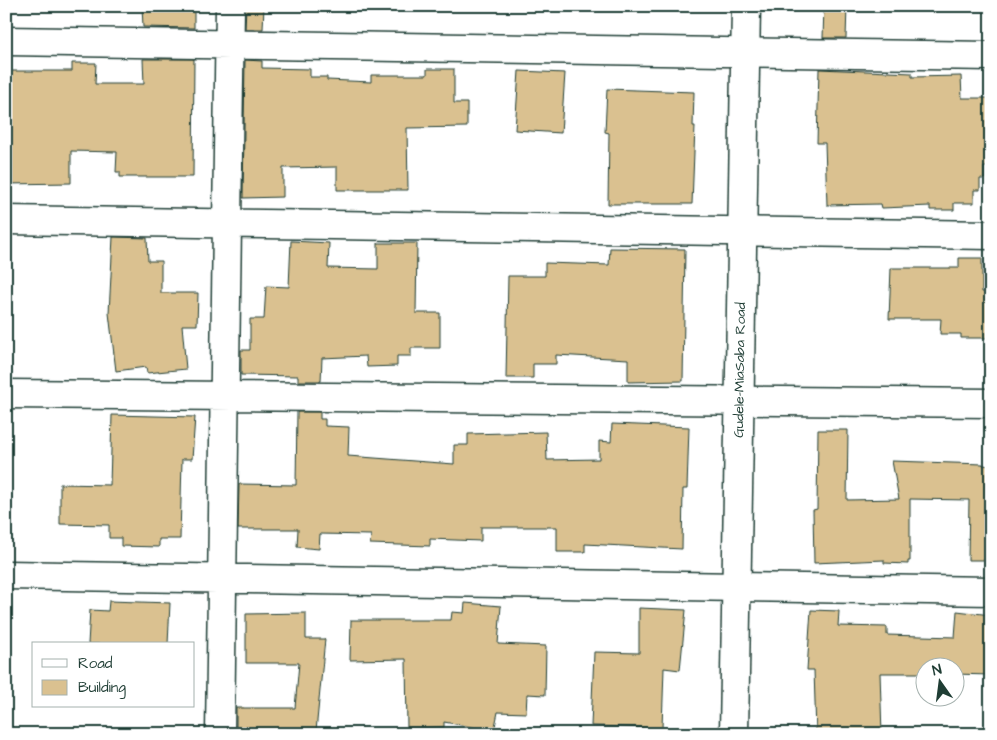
<svg xmlns="http://www.w3.org/2000/svg" width="997" height="740" viewBox="0 0 997 740" font-family="'Architects Daughter',sans-serif">
  <rect width="100%" height="100%" fill="#fff"/>
  <filter id="ink" filterUnits="userSpaceOnUse"><feTurbulence type="fractalNoise" baseFrequency=".02" numOctaves="2"/><feDisplacementMap in="SourceGraphic" scale="10" xChannelSelector="R" yChannelSelector="G"/><feConvolveMatrix kernelMatrix="1 2 1 2 8 2 1 2 1" color-interpolation-filters="sRGB"/></filter>
  <g filter="url(#ink)">
    <path fill="#dac190" stroke="#1f3d34" d="M 142,6 L 194,6 L 194,28 L 143,27 Z
      M 246,6 L 264,6 L 263,29 L 245,29 Z
      M 824,6 L 847,6 L 846,38 L 823,38 Z
      M 143,59 L 194,59 L 193,177 L 120,177 L 120,172 L 116,172 L 117,152 L 71,151 L 71,183 L 6,184 L 6,71 L 72,71 L 72,63 L 96,63 L 95,84 L 144,84 Z
      M 245,60 L 262,61 L 262,68 L 310,69 L 310,77 L 327,77 L 327,80 L 371,82 L 371,75 L 427,75 L 427,69 L 454,69 L 454,103 L 467,103 L 467,127 L 407,128 L 408,190 L 337,190 L 337,167 L 283,168 L 283,197 L 243,198 Z
      M 819,69 L 912,73 L 912,77 L 961,76 L 962,98 L 991,98 L 991,167 L 984,167 L 984,179 L 980,179 L 980,190 L 974,190 L 974,203 L 954,203 L 954,210 L 930,210 L 930,206 L 882,208 L 881,204 L 827,205 L 825,143 L 817,143 Z
      M 519,71 L 565,73 L 561,133 L 515,130 Z
      M 607,89 L 694,92 L 693,126 L 695,126 L 692,204 L 608,204 L 609,133 L 605,132 Z
      M 113,237 L 147,238 L 148,261 L 161,261 L 161,293 L 198,293 L 197,325 L 182,325 L 186,369 L 147,373 L 146,367 L 116,371 L 109,313 Z
      M 291,241 L 329,243 L 328,268 L 378,269 L 378,243 L 417,243 L 416,313 L 440,313 L 440,348 L 411,348 L 411,356 L 397,356 L 397,366 L 367,367 L 366,356 L 322,358 L 321,381 L 298,381 L 298,376 L 241,375 L 241,350 L 250,350 L 250,319 L 264,319 L 266,286 L 289,287 Z
      M 610,248 L 685,249 L 683,381 L 628,382 L 628,359 L 556,355 L 556,364 L 533,364 L 533,378 L 506,378 L 508,276 L 545,276 L 545,263 L 609,265 Z
      M 959,258 L 982,258 L 982,292 L 989,292 L 989,302 L 991,302 L 991,338 L 961,338 L 961,334 L 940,334 L 941,319 L 889,319 L 891,268 L 959,268 Z
      M 297,412 L 320,412 L 320,419 L 325,419 L 325,426 L 349,427 L 348,456 L 454,464 L 454,445 L 468,445 L 468,434 L 546,432 L 547,460 L 599,459 L 599,441 L 611,442 L 612,424 L 689,427 L 687,489 L 683,489 L 682,549 L 585,544 L 585,552 L 557,552 L 557,527 L 481,527 L 481,541 L 430,539 L 430,546 L 370,544 L 371,535 L 320,534 L 319,549 L 297,547 L 298,529 L 238,529 L 239,484 L 296,485 Z
      M 112,415 L 195,417 L 192,459 L 182,459 L 180,539 L 159,539 L 159,547 L 121,546 L 121,538 L 109,538 L 109,525 L 60,524 L 60,484 L 110,485 Z
      M 818,430 L 848,430 L 847,500 L 899,499 L 892,461 L 983,464 L 983,465 L 991,466 L 991,560 L 968,560 L 969,500 L 910,499 L 910,561 L 908,561 L 908,564 L 884,563 L 884,560 L 814,563 L 813,510 L 817,509 Z
      M 109,601 L 170,603 L 168,644 L 88,644 L 90,610 L 108,611 Z
      M 465,603 L 501,606 L 498,644 L 546,646 L 545,695 L 527,694 L 526,713 L 498,712 L 494,731 L 444,722 L 444,727 L 407,728 L 406,659 L 350,660 L 351,620 L 451,620 L 452,612 L 464,613 Z
      M 639,608 L 686,610 L 680,670 L 664,668 L 662,728 L 591,726 L 594,652 L 639,653 Z
      M 811,610 L 839,611 L 838,626 L 887,627 L 887,635 L 955,637 L 957,611 L 991,615 L 991,675 L 954,674 L 954,668 L 924,668 L 924,673 L 880,673 L 882,734 L 816,734 L 814,670 L 807,670 Z
      M 306,613 L 306,639 L 325,639 L 316,731 L 236,731 L 236,708 L 295,708 L 299,663 L 246,663 L 246,614 Z"/>
    <g fill="none" stroke-linecap="round" stroke-linejoin="round">
      <defs>
        <path id="minor" d="M 6,41 L 991,56
          M 6,220 L 991,235
          M 6,394 L 991,403
          M 6,575 L 991,591
          M 220,734 L 230,6"/>
        <g id="major">
          <path id="s1" d="M 734,734 L 746,6"/>
        </g>
      </defs>
      <use href="#minor" stroke="#1f3d34" stroke-width="31"/>
      <use href="#major" stroke="#1f3d34" stroke-width="31"/>
      <use href="#minor" stroke="#fff" stroke-width="28"/>
      <use href="#major" stroke="#fff" stroke-width="28"/>
    </g>
  </g>
  <g text-anchor="middle" dominant-baseline="central" stroke-width="4" stroke-linejoin="round" paint-order="stroke">
    <g font-size="14" fill="#1f3d34" stroke="#fff">
      <text stroke="none"><textPath href="#s1" startOffset="364">Gudele-MiaSaba Road</textPath></text>
    </g>
  </g>
  <rect width="997" height="740" fill="none" stroke="#fff" stroke-width="25"/>
  <rect x="12" y="12" width="972" height="715" fill="none" stroke="#1f3d34" stroke-width="2" filter="url(#ink)"/>
  <rect x="32" y="642" width="162" height="65" fill="#ffffff" stroke="#a5b1ae"/>
  <rect x="42" y="659" width="25" height="8" fill="#ffffff" stroke="#a5b1ae"/>
  <text x="78" y="668" font-size="15" fill="#1f3d34">Road</text>
  <rect x="42" y="680" width="25" height="15" fill="#dac190" stroke="#a5b1ae"/>
  <text x="78" y="692" font-size="15" fill="#1f3d34">Building</text>
  <g transform="translate(940 682) rotate(346)"><circle r="24" fill="#ffffff" stroke="#a5b1ae"/>
  <path d="M0-4L9 19L0 12L-9 19Z" fill="#1f3d34"/>
  <text y="-8" font-size="14" font-weight="bold" text-anchor="middle" fill="#1f3d34">N</text>
  </g>
</svg>
